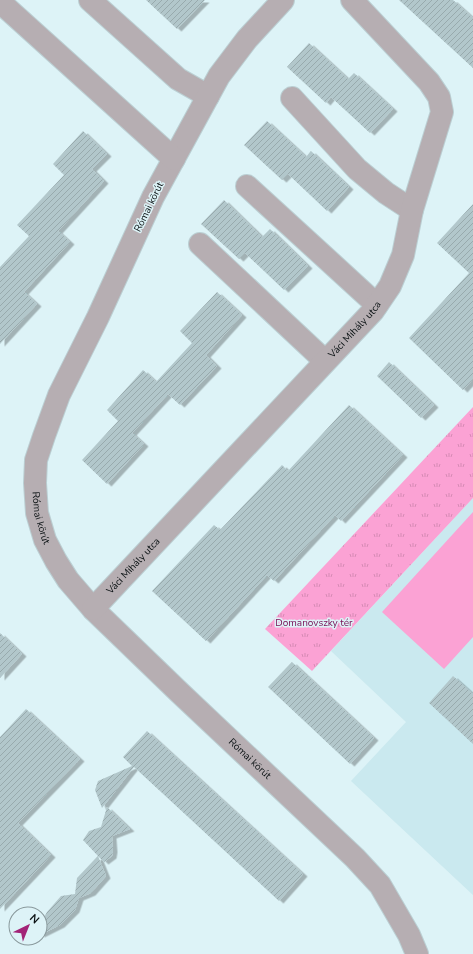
<svg xmlns="http://www.w3.org/2000/svg" width="473" height="954" viewBox="0 0 473 954" font-family="'Nunito Sans',sans-serif">
  <defs>
    <pattern id="park-tufts" width="24" height="20" patternUnits="userSpaceOnUse"><rect width="24" height="20" fill="#fba2d4"/><path d="M3 7l-1-3M5 7V3M7 7l1-3M15 17l-1-3M17 17v-4M19 17l1-3" fill="none" stroke="#d68ab5"/></pattern>
    <pattern id="building-hatch" width="6" height="6" patternUnits="userSpaceOnUse"><rect width="6" height="6" fill="#b2c7cb"/><path d="M-1 1l2-2M0 6l6-6M5 7l2-2" fill="none" stroke="#98aaad"/></pattern>
    <filter id="shadow"><feDropShadow dx="4.5" dy="2.5" stdDeviation="0" flood-color="#0004"/></filter>
  </defs>
  <rect width="100%" height="100%" fill="#ddf3f7"/>
  <path fill="#cae9ef" d="M 473,498 L 473,895 L 351,781 L 406,722 L 331,651 Z"/>
  <path fill="#fba2d4" d="M 473,512 L 473,637 L 444,669 L 382,612 Z"/>
  <path fill="url(#park-tufts)" d="M 473,407 L 473,498 L 312,671 L 265,629 Z"/>
  <path fill="url(#building-hatch)" filter="url(#shadow)" d="M 146,0 L 205,0 L 177,29 Z
    M 399,0 L 453,0 L 473,18 L 473,68 Z
    M 309,43 L 348,79 L 354,73 L 393,109 L 370,133 L 331,97 L 326,103 L 287,67 Z
    M 267,121 L 306,157 L 311,151 L 349,187 L 327,211 L 288,174 L 282,180 L 244,145 Z
    M 83,131 L 107,154 L 92,169 L 104,181 L 58,231 L 70,242 L 24,292 L 37,304 L 0,344 L 0,267 L 29,236 L 17,225 L 64,175 L 53,164 Z
    M 224,200 L 262,237 L 270,229 L 308,266 L 284,290 L 245,253 L 239,259 L 201,224 Z
    M 473,204 L 473,379 L 463,390 L 409,338 L 469,273 L 437,243 Z
    M 217,292 L 242,315 L 206,355 L 217,366 L 180,405 L 168,394 L 132,433 L 144,444 L 107,484 L 82,460 L 118,421 L 107,410 L 143,370 L 156,382 L 192,343 L 180,331 Z
    M 389,362 L 434,405 L 421,418 L 377,376 Z
    M 349,405 L 403,455 L 341,521 L 335,515 L 274,581 L 267,575 L 206,641 L 152,591 L 214,525 L 220,530 L 282,465 L 288,471 Z
    M 0,633 L 22,654 L 0,678 Z
    M 292,662 L 374,738 L 350,764 L 268,687 Z
    M 453,676 L 473,694 L 473,744 L 429,703 Z
    M 26,709 L 80,759 L 18,823 L 51,855 L 0,909 L 0,737 Z
    M 147,731 L 303,874 L 279,901 L 134,767 L 102,808 L 95,790 L 98,781 L 132,766 L 123,757 Z
    M 107,807 L 130,829 L 112,836 L 113,850 L 112,856 L 104,862 L 98,856 L 106,876 L 91,893 L 79,898 L 75,910 L 60,925 L 40,935 L 40,925 L 47,912 L 61,896 L 75,894 L 77,878 L 98,856 L 83,840 L 89,831 L 101,827 Z"/>
  <g fill="none" stroke-linecap="round" stroke-linejoin="round">
    <defs>
      <g id="minor">
        <path d="M 90,0 L 178,79 L 208,96"/>
        <path id="s1" d="M 283,0 L 247,39 L 219,76 L 153,197 L 98,317 L 59,395 L 44,436 L 36,460 L 35,483 L 37,513 L 45,540 L 56,561 L 68,580 L 93,609 L 179,692 L 355,858 L 380,885 L 409,935 L 417,954"/>
        <path d="M 0,2 L 174,159"/>
        <path d="M 292,98 L 357,169 L 386,193 L 412,210"/>
        <path d="M 247,186 L 377,305"/>
        <path d="M 200,244 L 325,361"/>
        <path id="s2" d="M 93,609 L 373,311 L 390,286 L 403,255 L 412,210 L 442,112 L 439,97 L 429,82 L 352,0"/>
      </g>
    </defs>
    <use href="#minor" stroke="#bbcfd3" stroke-width="24"/>
    <use href="#minor" stroke="#b6aeb2" stroke-width="22"/>
  </g>
  <g text-anchor="middle" dominant-baseline="central" stroke-width="3" stroke-linejoin="round" paint-order="stroke">
    <g font-size="10" fill="#0b1214" stroke="#ddf3f7">
      <text transform="translate(149 207) rotate(-64)">Római körút</text>
      <text stroke="none"><textPath href="#s2" startOffset="383">Váci Mihály utca</textPath></text>
      <text stroke="none"><textPath href="#s1" startOffset="584">Római körút</textPath></text>
      <text stroke="none"><textPath href="#s2" startOffset="59">Váci Mihály utca</textPath></text>
      <text stroke="none"><textPath href="#s1" startOffset="908">Római körút</textPath></text>
    </g>
    <g font-size="10" fill="#790f57" stroke="#ddf3f7">
      <text x="314" y="623">Domanovszky tér</text>
    </g>
  </g>
  <g transform="translate(28 926) rotate(43)"><circle r="19" fill="#ddf3f7" stroke="#89999c"/>
  <path d="M0-3L7 15L0 10L-7 15Z" fill="#a22477"/>
  <text y="-6" font-size="11" font-weight="bold" text-anchor="middle" fill="#0b1214">N</text>
  </g>
</svg>
